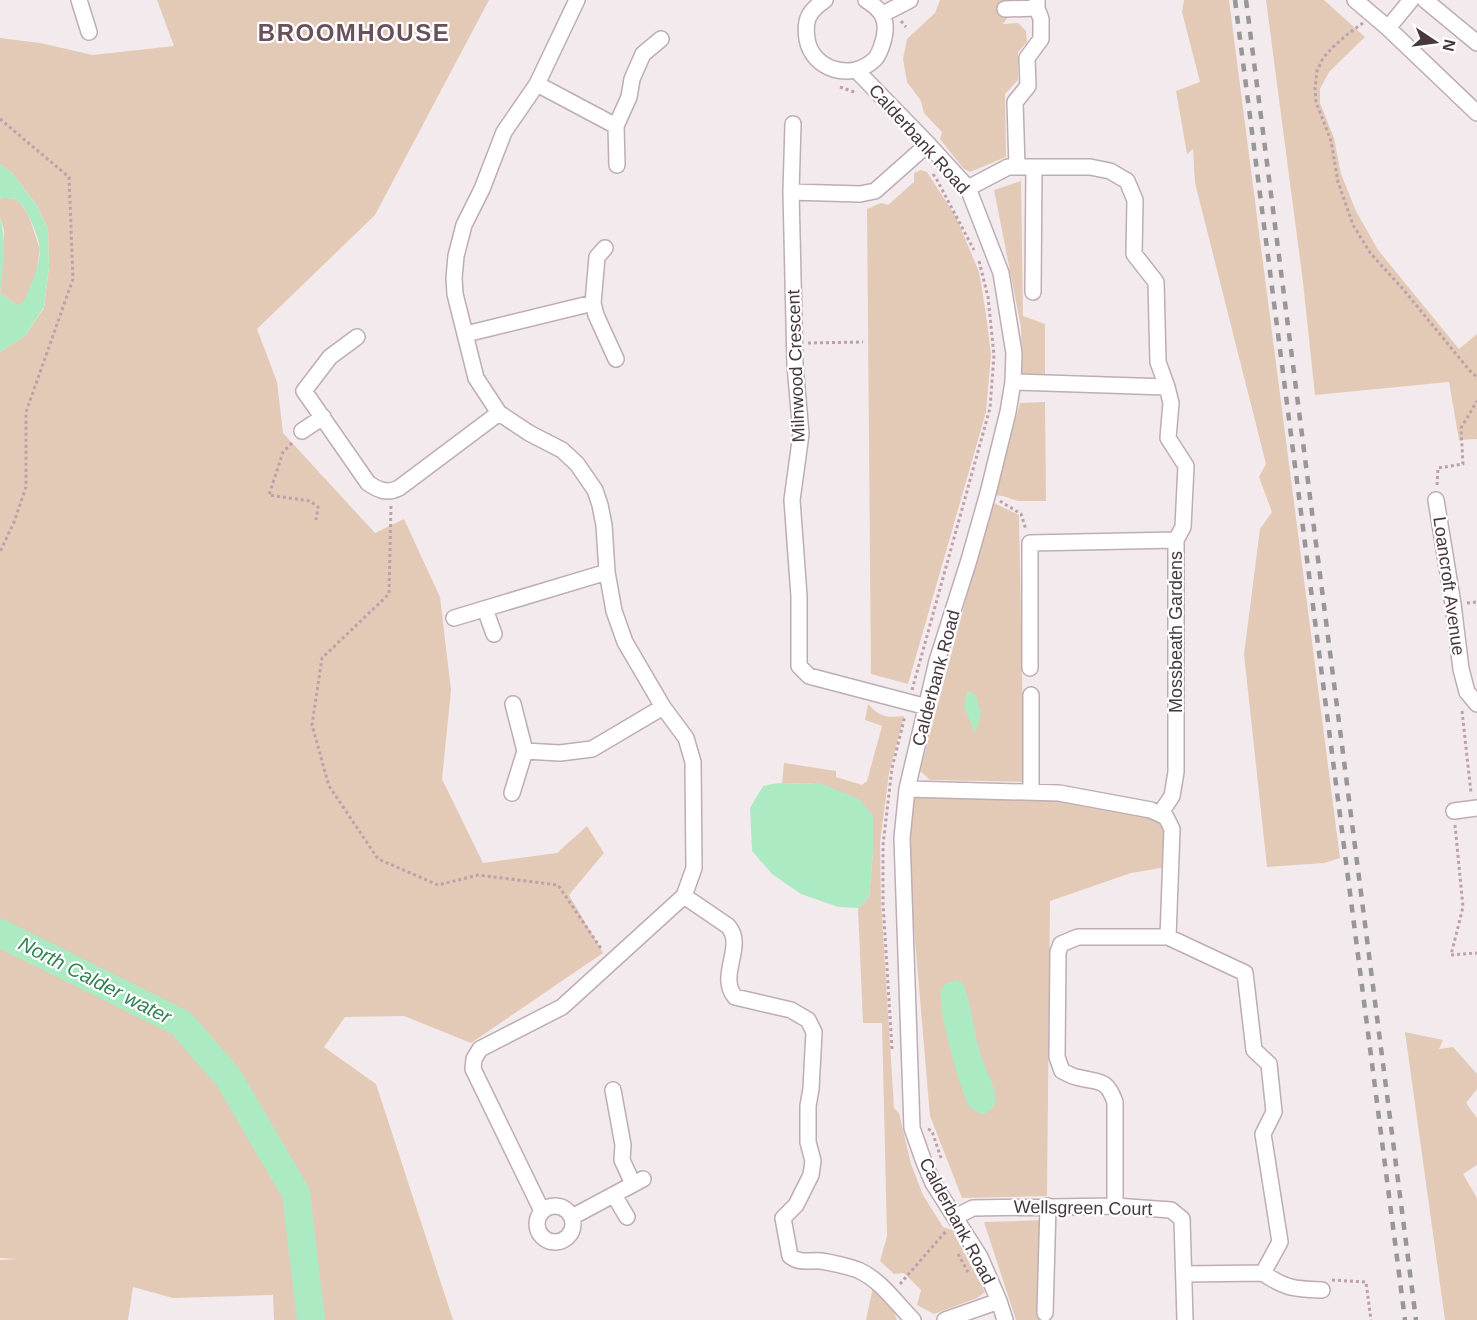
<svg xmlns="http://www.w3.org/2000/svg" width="1477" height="1320" viewBox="0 0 1477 1320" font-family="Helvetica,sans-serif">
  <rect width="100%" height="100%" fill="#f3eaed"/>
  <path fill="#e3cab6" d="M 157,0 L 489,0 L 375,215 L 257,329 L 277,382 L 283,433 L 375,533 L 404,519 L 440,597 L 451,690 L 442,779 L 483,863 L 557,853 L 587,826 L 604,853 L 569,895 L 603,953 L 471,1043 L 404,1016 L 345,1017 L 324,1047 L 376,1084 L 453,1320 L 274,1320 L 273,1295 L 173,1298 L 133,1287 L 128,1320 L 0,1320 L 0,1260 L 18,1259 L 0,1258 L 0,352 L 25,336 L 44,308 L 49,267 L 48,229 L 36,204 L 12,173 L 0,164 L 0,38 L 40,43 L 93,55 L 174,46 Z
    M 940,0 L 1020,0 L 1003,24 L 1018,23 L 1026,31 L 1027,42 L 1018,52 L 1018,80 L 1005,94 L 1006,157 L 970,172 L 963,168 L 940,139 L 942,132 L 924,113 L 921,101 L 907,82 L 903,59 L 907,39 L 935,13 Z
    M 1184,0 L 1229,0 L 1340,858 L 1324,863 L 1267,867 L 1244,654 L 1260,529 L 1272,512 L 1259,477 L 1266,464 L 1195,183 L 1193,149 L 1187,154 L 1176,91 L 1200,82 L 1182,12 Z
    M 1266,0 L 1324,0 L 1365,37 L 1329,72 L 1320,89 L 1320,103 L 1334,138 L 1341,174 L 1356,211 L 1378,250 L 1459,349 L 1477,334 L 1477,439 L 1459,440 L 1449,382 L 1315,395 L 1303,282 Z
    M 921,170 L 927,172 L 956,217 L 979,272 L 986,314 L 991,355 L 986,412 L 908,684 L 871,674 L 867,209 L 881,203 L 888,205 L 914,182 L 914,173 Z
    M 1021,181 L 1023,316 L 1045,324 L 1045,378 L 1028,377 L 1022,373 L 1021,327 L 994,190 Z
    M 4,197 L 18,200 L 28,214 L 40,249 L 36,275 L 24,302 L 17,305 L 0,293 L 3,261 L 4,230 L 0,217 L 0,199 Z
    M 1045,402 L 1046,501 L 1018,501 L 1003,496 L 994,495 L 1020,403 Z
    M 992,502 L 1019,515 L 1024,782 L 930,780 L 920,771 Z
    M 868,704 C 879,717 887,718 904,716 L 889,773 L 880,843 L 881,901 L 894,1108 L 899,1113 L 911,1164 L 923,1195 L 943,1227 L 952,1230 L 985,1292 L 977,1298 L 934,1314 L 917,1305 L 921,1290 L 904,1273 L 894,1274 L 880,1261 L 887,1236 L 882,1023 L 863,1023 L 858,908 L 869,897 L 873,852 L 873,816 L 822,784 L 782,783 L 784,763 L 836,771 L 836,777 L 862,785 L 867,781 L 882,726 L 865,720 Z
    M 914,795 L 1062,797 L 1150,814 L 1164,823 L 1167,867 L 1131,873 L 1050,901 L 1047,1196 L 962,1198 L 930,1116 L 911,893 L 909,833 Z
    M 1405,1032 L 1443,1040 L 1439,1049 L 1453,1047 L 1477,1074 L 1477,1089 L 1466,1103 L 1477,1118 L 1477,1165 L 1463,1174 L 1477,1198 L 1477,1320 L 1445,1320 Z
    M 1046,1220 L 1043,1320 L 1016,1320 L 984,1222 Z
    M 873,1287 L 892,1307 L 897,1320 L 866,1320 Z"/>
  <path fill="#aceac4" d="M 0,164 L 12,173 L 36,204 L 48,229 L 49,267 L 44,307 L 25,336 L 0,352 L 0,217 C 7,242 3,268 0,293 L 17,305 L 24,301 C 31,285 38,270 40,252 C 41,242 27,207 18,201 C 14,198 5,197 0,199 Z
    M 967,691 L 976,695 L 981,715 L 975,734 L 964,706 Z
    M 778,783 L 822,784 L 859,799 L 873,816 L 873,852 L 869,897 L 858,908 L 838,907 L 801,894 L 772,874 L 752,851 L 750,808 L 763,786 Z
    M 956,980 L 963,983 C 972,1005 973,1032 981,1055 C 985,1070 995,1084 995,1099 C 995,1107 991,1110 985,1114 C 980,1113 975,1112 971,1108 C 962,1099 945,1029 942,1013 C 941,1005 940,996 941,989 L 945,984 Z"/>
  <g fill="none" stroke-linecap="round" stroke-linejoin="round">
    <path stroke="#aceac4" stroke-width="28" d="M 0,933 L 181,1023 L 228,1077 L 296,1193 L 311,1320"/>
    <defs>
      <path id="minor" d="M 79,0 L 89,32
        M 825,0 C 809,11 804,19 807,39 C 812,70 852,82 875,59 C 880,54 882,45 884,38 C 888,19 882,10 866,0
        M 1355,0 L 1388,28 L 1477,113
        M 1425,0 L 1477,43
        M 1005,9 L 1037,8
        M 883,14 L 910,0
        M 1388,28 L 1411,0
        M 857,71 L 928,144 L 968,188 L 1001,273 L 1014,353 L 1013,382 L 1008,412 L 988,493 L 969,560 L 937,661 L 907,789 L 902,838 L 912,1128 L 924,1162 L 933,1183 L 980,1257 L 999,1301 L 1005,1320
        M 537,84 L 616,126
        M 617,165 L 616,126 L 629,97 L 632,79 L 643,54 L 661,39
        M 1017,167 L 1015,102 L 1028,86 L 1027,58 L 1041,39 L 1041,19 L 1037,8 L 1037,0
        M 968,188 L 1008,167 L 1090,167 L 1110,171 L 1127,181 L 1135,200 L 1134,254 L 1156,282 L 1158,362 L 1167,387 L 1171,403 L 1168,438 L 1186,466 L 1183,527 L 1176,540 L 1176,772 L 1172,796 L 1160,814
        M 791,192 L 793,124
        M 605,248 L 597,257 L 593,303 L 596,315 L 616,359
        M 1033,292 L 1034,167
        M 466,334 L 593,303
        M 357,337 L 330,357 L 304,391 L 368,483 C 378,490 387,494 399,488 L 499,413
        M 1013,382 L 1167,387
        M 302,431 L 323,417
        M 1436,500 L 1453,604 L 1461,669 L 1467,692 L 1477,704
        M 485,609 L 494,634
        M 454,618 L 607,572
        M 1030,668 L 1030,543 L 1176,540
        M 1031,695 L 1031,792
        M 927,707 L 809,676 L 799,666 L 799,596 L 792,500 L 801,434 L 795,365 L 791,192 L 860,194 L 875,191 L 928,144
        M 525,751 L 560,753 L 592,749 L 663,707
        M 907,789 L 1059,793 L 1151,810 L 1166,817 L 1172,829 L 1168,937 L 1245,973 L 1254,1050 L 1269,1064 L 1274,1112 L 1263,1134 L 1280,1242 L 1263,1273 L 1184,1274
        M 512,793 L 525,751 L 513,704
        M 1454,811 L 1477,808
        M 684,896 L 728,926 C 746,946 717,975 735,997 L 791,1010 L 808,1020 L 814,1032 L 811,1089 L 808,1106 L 808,1142 L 813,1161 L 811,1175 L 796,1205 L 783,1218 L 790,1256 C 800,1264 809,1260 821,1261 C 833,1263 846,1266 858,1270 C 881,1280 896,1303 913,1320
        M 613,1090 L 623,1145 L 622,1160 L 633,1184
        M 614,1195 L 627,1217
        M 1115,1206 L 1115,1102 C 1106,1077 1098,1083 1076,1077 C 1071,1076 1067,1073 1062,1071 L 1057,1057 L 1058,952 L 1061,944 L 1078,937 L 1168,937
        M537 1224a18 18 0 1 1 36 0a18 18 0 1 1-36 0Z
        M 542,1211 L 473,1069 L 474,1059 L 480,1049 L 562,1007 L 684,896 L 694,868 L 693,762 L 686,738 L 663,707 L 625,642 L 614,611 L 607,572 L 604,525 L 600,505 L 595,490 L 577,464 L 562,450 L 529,433 L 499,413 L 476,378 L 455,294 L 454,278 L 456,256 L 464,225 L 482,189 L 504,132 L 537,84 L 577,0
        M 572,1217 L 643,1179
        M 955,1217 L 973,1208 L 1115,1206 L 1171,1210 L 1182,1219 L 1185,1320
        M 1263,1273 C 1286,1289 1295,1289 1322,1290
        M 1045,1313 L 1048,1206
        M 945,1320 L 999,1301"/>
    </defs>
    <use href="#minor" stroke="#beadb3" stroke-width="18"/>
    <path stroke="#bea0ab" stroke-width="3" stroke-dasharray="3 3" stroke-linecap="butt" d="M 901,21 L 906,27
      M 1363,23 L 1349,33 L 1334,46 L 1323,58 L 1317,71 L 1315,88 L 1316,102 L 1331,141 L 1338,182 L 1353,225 L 1371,254 L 1403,289 L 1470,371 L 1477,377
      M 840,87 L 857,93
      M 0,119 L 69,177 L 73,279 L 26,412 L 26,487 L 14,522 L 0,552
      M 933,174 L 937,180 L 974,250
      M 808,343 L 863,342
      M 292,443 L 283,452 L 269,495 L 310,501 L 318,507 L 316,520
      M 1437,485 L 1438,468 L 1463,464 L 1461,428 L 1477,401
      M 1000,501 L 1021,514 L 1026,530
      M 391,506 L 389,594 L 322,658 L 312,725 L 329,786 L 378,859 L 438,885 L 478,875 L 558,885 L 602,950
      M 1467,603 L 1477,602
      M 912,690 L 990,408 L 994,355 L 988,297 L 979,261
      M 1462,711 L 1471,793
      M 1455,825 L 1463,907 L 1451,955 L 1477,953
      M 892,1049 L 883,903 L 883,845 L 892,768 L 905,716
      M 928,1129 L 932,1131 L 942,1161
      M 958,1254 L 968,1272
      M 1332,1280 L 1366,1282 L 1371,1320
      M 900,1284 L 947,1230"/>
    <use href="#minor" stroke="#fff" stroke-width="15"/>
    <path stroke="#979797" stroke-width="4.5" stroke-dasharray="8 8" stroke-linecap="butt" d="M 1235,0 L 1405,1320
      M 1246,0 L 1416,1320"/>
  </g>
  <g text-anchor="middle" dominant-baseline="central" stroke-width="4.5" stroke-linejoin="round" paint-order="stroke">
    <g font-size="18" fill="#46383e" stroke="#fff">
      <text transform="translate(919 139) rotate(48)">Calderbank Road</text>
      <text transform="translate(796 366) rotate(-92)">Milnwood Crescent</text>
      <text transform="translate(1449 586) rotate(82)">Loancroft Avenue</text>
      <text transform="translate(1176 632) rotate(-90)">Mossbeath Gardens</text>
      <text transform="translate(936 678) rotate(-75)">Calderbank Road</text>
      <text transform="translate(1083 1208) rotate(1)">Wellsgreen Court</text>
      <text transform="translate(957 1221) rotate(62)">Calderbank Road</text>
    </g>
    <g font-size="20" font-style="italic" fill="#308252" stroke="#fff">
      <text transform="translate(95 980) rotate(27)">North Calder water</text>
    </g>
    <g font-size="24" font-weight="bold" letter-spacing="1.5" fill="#68515b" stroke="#fff">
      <text x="354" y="32">BROOMHOUSE</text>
    </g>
  </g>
  <g transform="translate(1435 42) rotate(103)" stroke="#ffffff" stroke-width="4.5" paint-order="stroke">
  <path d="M0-4.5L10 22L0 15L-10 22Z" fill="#46383e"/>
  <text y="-9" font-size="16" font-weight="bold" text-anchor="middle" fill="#46383e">N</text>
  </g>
</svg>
